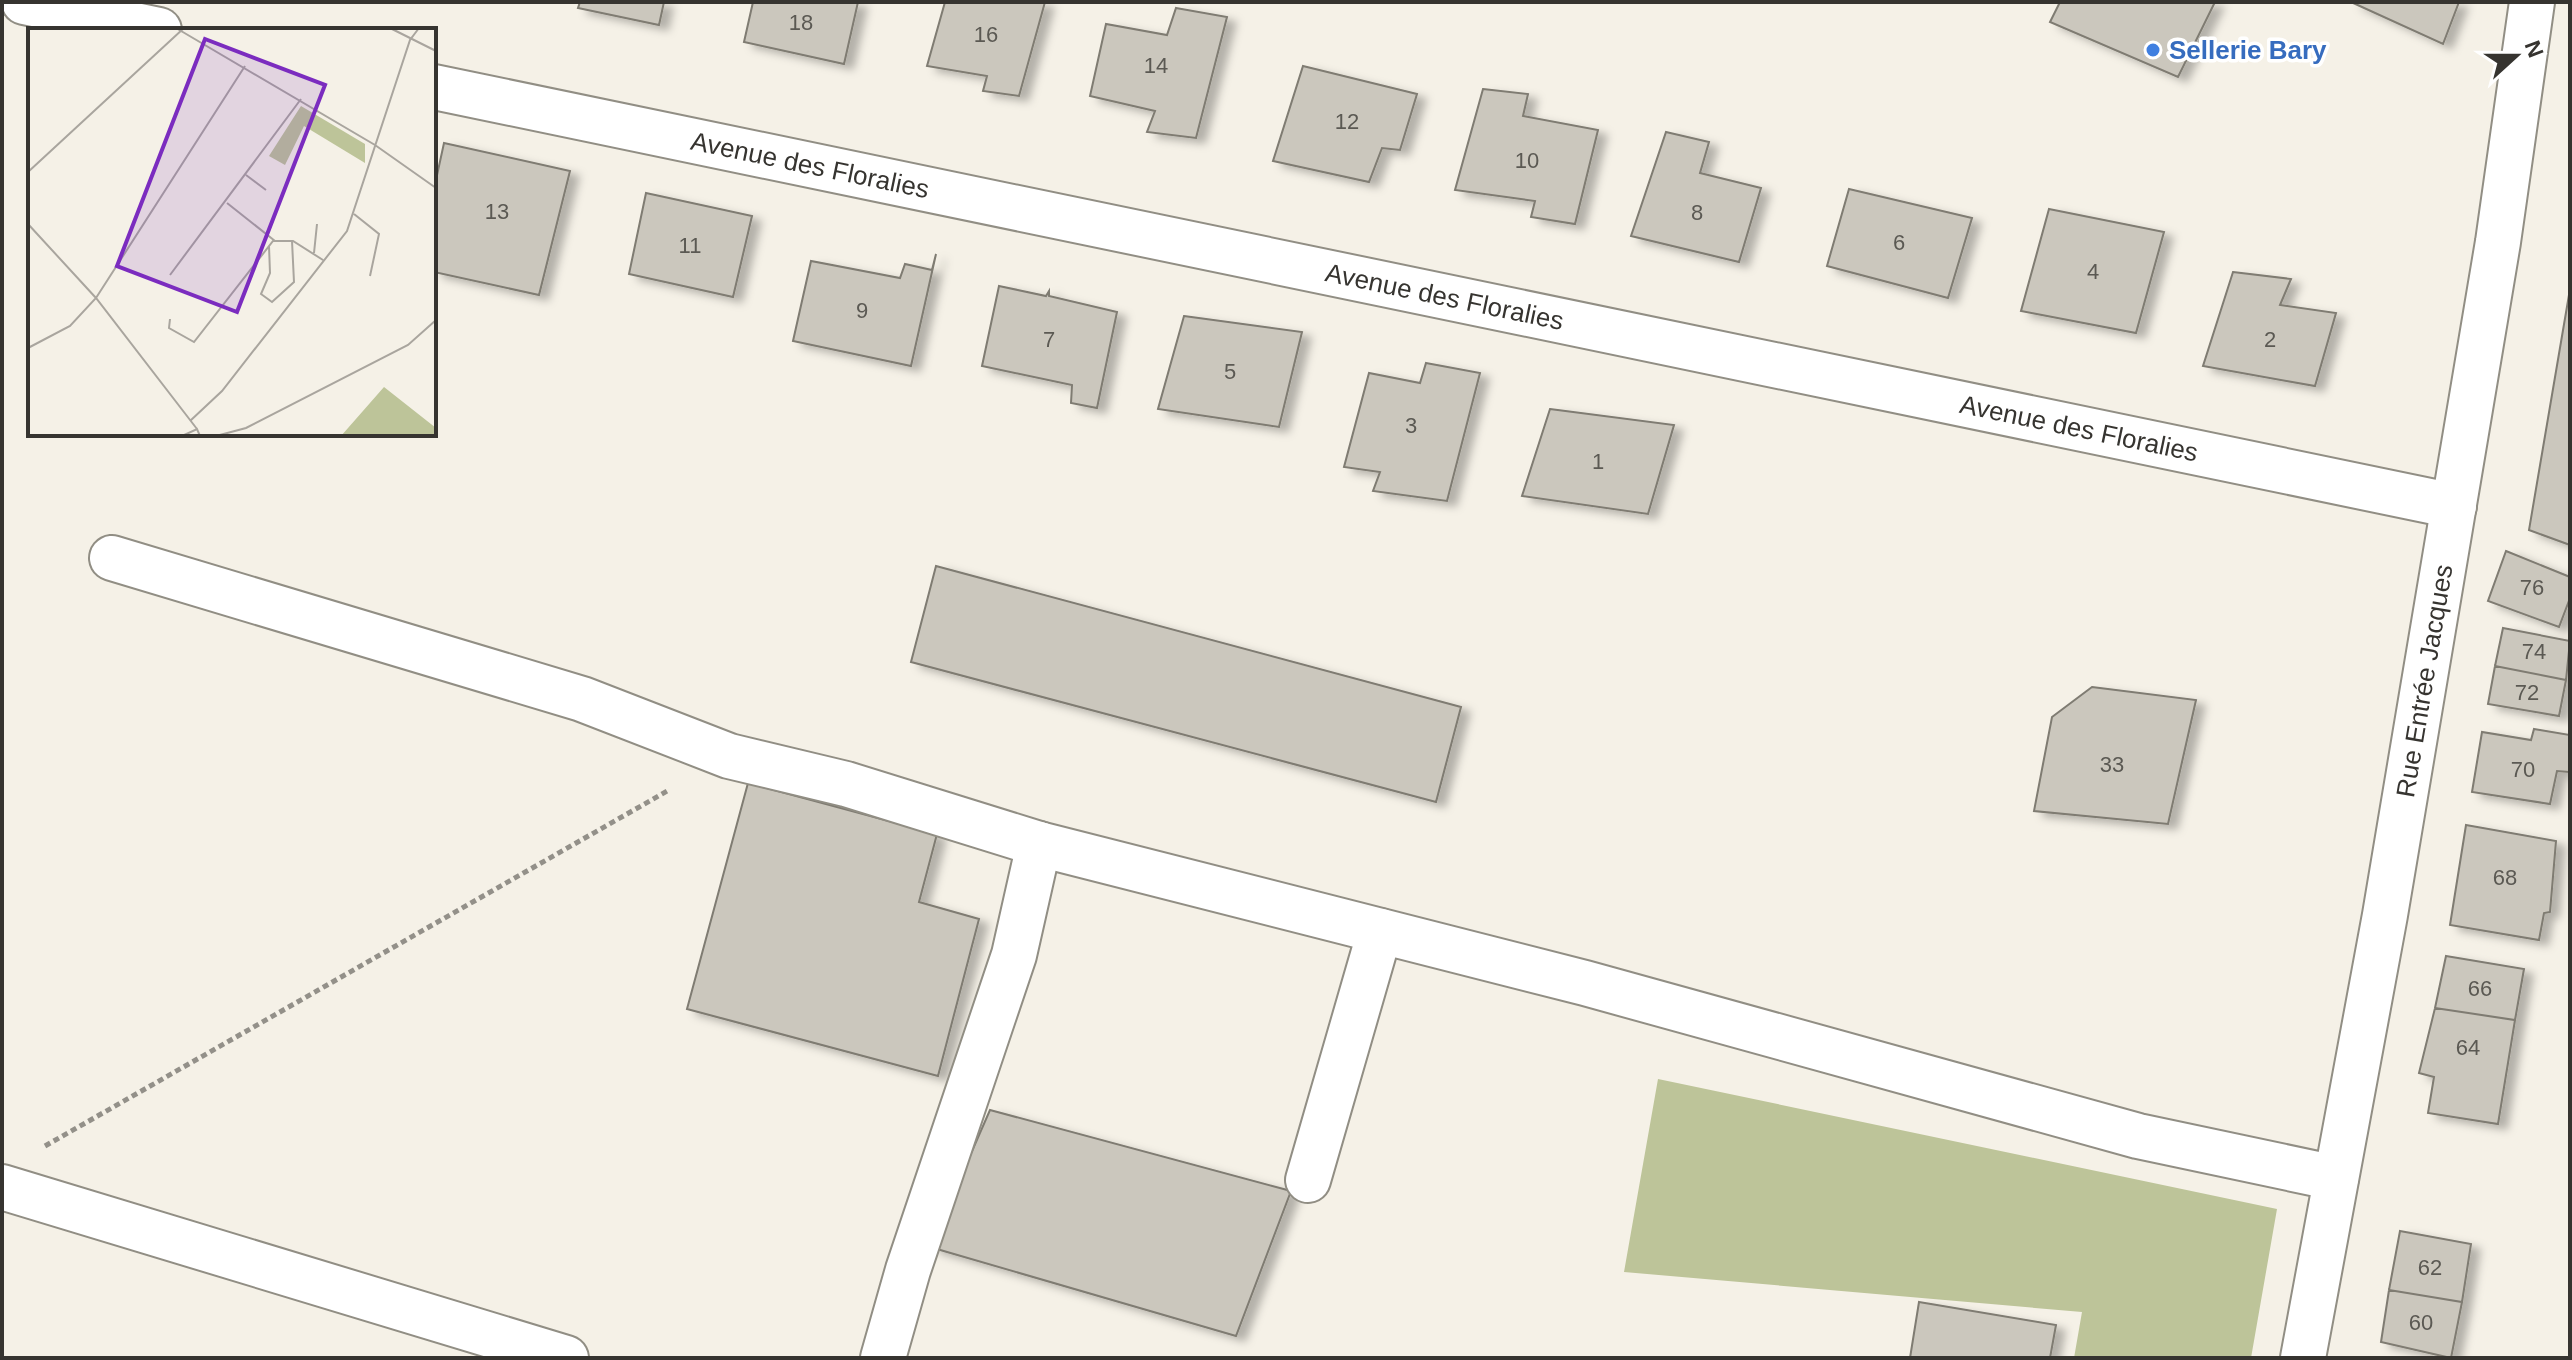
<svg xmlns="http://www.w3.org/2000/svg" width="2572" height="1360" viewBox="0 0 2572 1360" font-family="Helvetica,sans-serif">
  <defs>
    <filter id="shadow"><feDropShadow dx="9" dy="5" stdDeviation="4" flood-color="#0004"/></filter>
  </defs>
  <rect width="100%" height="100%" fill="#f5f1e7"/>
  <path fill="#bdc499" d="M 1658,1079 L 2277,1209 L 2251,1358 L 2074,1358 L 2082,1312 L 1624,1272 Z"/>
  <path fill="#cbc7bd" stroke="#7f7b72" stroke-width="2" filter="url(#shadow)" d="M 580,2 L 664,2 L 659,25 L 578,8 Z
    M 753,2 L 858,2 L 844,64 L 744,42 Z
    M 945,2 L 1045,2 L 1019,96 L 983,91 L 987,76 L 927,66 Z
    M 2060,2 L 2215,2 L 2178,77 L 2050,22 Z
    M 2351,2 L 2459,2 L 2443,44 Z
    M 1176,8 L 1227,17 L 1196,138 L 1147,132 L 1155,111 L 1090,96 L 1106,24 L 1167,35 Z
    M 1303,66 L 1417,94 L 1400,150 L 1382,148 L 1369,182 L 1273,161 Z
    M 1483,89 L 1528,94 L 1523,116 L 1598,130 L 1575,224 L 1531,217 L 1535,201 L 1455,190 Z
    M 1666,132 L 1709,142 L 1700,173 L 1761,188 L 1739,262 L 1631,236 Z
    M 444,143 L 570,171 L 539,295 L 434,272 L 434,189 Z
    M 1849,189 L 1972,218 L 1948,298 L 1827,266 Z
    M 646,193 L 752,216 L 733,297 L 629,274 Z
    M 2049,209 L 2164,232 L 2136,333 L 2021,311 Z
    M 936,254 L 911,366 L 793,341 L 811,261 L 900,278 L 905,264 L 932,270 Z
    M 2233,272 L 2291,279 L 2280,305 L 2336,313 L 2315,386 L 2203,366 Z
    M 999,286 L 1046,296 L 1049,291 L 1049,296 L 1117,312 L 1097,408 L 1071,403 L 1072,385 L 982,366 Z
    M 2570,289 L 2570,545 L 2529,530 Z
    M 1184,316 L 1302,332 L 1279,427 L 1158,409 Z
    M 1426,363 L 1480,373 L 1447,501 L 1373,491 L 1380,472 L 1344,467 L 1369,373 L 1420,383 Z
    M 1550,409 L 1674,425 L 1648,514 L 1522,496 Z
    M 2506,551 L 2570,577 L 2570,598 L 2559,627 L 2488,601 Z
    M 936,566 L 1461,707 L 1436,802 L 911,662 Z
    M 2503,628 L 2570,641 L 2566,680 L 2495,666 Z
    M 2495,666 L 2566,680 L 2559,716 L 2488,704 Z
    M 2092,687 L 2196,700 L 2168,824 L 2034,811 L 2052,717 Z
    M 2534,729 L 2570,735 L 2569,772 L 2557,771 L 2550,804 L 2472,792 L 2482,732 L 2531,740 Z
    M 748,783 L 937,834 L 919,902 L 979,919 L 938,1076 L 687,1009 Z
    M 2466,825 L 2556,841 L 2550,912 L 2544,913 L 2539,940 L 2450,925 Z
    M 2446,956 L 2524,969 L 2515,1020 L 2435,1008 Z
    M 2435,1008 L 2515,1020 L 2498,1124 L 2428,1113 L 2434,1077 L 2419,1073 Z
    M 990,1110 L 1291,1191 L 1236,1336 L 930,1247 Z
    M 2400,1231 L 2471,1244 L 2462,1302 L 2389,1290 Z
    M 2389,1290 L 2462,1302 L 2451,1358 L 2381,1342 Z
    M 1919,1302 L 2056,1325 L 2050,1358 L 1910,1358 Z"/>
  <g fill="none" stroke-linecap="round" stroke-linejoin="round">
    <defs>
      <g id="street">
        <path d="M 24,2 L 159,30"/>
        <path id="s1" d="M 434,87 L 2454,506"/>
        <path d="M 112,558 L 582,699 L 729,756 L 846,784 L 1039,844 L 1585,983 L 2138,1136 L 2336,1178"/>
        <path d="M 1308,1180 L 1380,931"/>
        <path d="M 2,1187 L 566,1358"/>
        <path d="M 883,1358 L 908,1270 L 1014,955 L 1039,844"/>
        <path id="s2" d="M 2303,1358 L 2385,915 L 2498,242 L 2532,2"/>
      </g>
    </defs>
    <use href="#street" stroke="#918e84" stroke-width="48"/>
    <path stroke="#939089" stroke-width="5" stroke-dasharray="6 4" stroke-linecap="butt" d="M 45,1146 L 669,790"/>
    <use href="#street" stroke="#fff" stroke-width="44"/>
  </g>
  <circle fill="#3f7fe0" stroke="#fff" stroke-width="3" cx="2153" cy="50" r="8"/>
  <g text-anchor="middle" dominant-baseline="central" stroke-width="7" stroke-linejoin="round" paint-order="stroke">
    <g font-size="22" fill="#5b5953">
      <text x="801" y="22">18</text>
      <text x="986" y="34">16</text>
      <text x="1156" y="65">14</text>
      <text x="1347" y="121">12</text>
      <text x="1527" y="160">10</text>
      <text x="497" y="211">13</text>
      <text x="1697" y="212">8</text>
      <text x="1899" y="242">6</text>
      <text x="690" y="245">11</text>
      <text x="2093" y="271">4</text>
      <text x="862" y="310">9</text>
      <text x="1049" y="339">7</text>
      <text x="2270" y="339">2</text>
      <text x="1230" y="371">5</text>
      <text x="1411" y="425">3</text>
      <text x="1598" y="461">1</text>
      <text x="2532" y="587">76</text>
      <text x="2534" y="651">74</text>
      <text x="2527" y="692">72</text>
      <text x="2112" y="764">33</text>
      <text x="2523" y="769">70</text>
      <text x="2505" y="877">68</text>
      <text x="2480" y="988">66</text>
      <text x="2468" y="1047">64</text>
      <text x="2430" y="1267">62</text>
      <text x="2421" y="1322">60</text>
    </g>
    <g font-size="26" font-weight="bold" fill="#366cbe" stroke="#fff" text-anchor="start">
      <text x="2169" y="50">Sellerie Bary</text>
    </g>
    <g font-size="26" fill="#363430" stroke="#fff">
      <text stroke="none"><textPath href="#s1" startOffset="384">Avenue des Floralies</textPath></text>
      <text stroke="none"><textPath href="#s1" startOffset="1032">Avenue des Floralies</textPath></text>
      <text stroke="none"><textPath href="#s1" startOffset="1680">Avenue des Floralies</textPath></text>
      <text stroke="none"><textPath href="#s2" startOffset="688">Rue Entrée Jacques</textPath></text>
    </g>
  </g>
  <g transform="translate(28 28)">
    <rect width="408" height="408" fill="#f5f1e7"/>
    <path d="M 273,78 L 337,116 L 337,135 L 276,98 L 257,137 L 241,128 ZM 356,359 L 408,400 L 408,408 L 313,408 Z" fill="#bdc499"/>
    <path fill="none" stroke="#a9a59e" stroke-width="2" d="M 148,0 L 347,117 L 408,160M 362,0 L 408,23M 0,144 L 156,0M 218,147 L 238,162M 199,175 L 247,213M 326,186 L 351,206 L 342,248M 0,196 L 68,270 L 169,401M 241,218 L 242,245 L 233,266 L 244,274 L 266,254 L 264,213M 286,225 L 289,196M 142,247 L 273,71M 142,291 L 141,300 L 166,314 L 245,213 L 265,213 L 295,232M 0,320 L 42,298 L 68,270 L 217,38M 162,393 L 194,363 L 319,203 L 382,12 L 391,0M 154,408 L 169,401 L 172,408M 188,408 L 218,400 L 380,317 L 408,292"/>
    <path fill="#7b2cbf" fill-opacity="0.15" stroke="#7b2cbf" stroke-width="4" d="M 177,11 L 297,57 L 209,284 L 89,238 Z"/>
    <rect width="408" height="408" fill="none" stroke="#363430" stroke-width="4"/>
  </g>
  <rect width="2572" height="1360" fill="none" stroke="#363430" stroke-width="8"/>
  <g transform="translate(2516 56) rotate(69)" stroke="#ffffff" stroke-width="6" paint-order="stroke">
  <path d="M0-6L14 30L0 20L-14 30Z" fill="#363430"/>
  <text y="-12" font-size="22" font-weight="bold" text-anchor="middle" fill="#363430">N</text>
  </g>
</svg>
